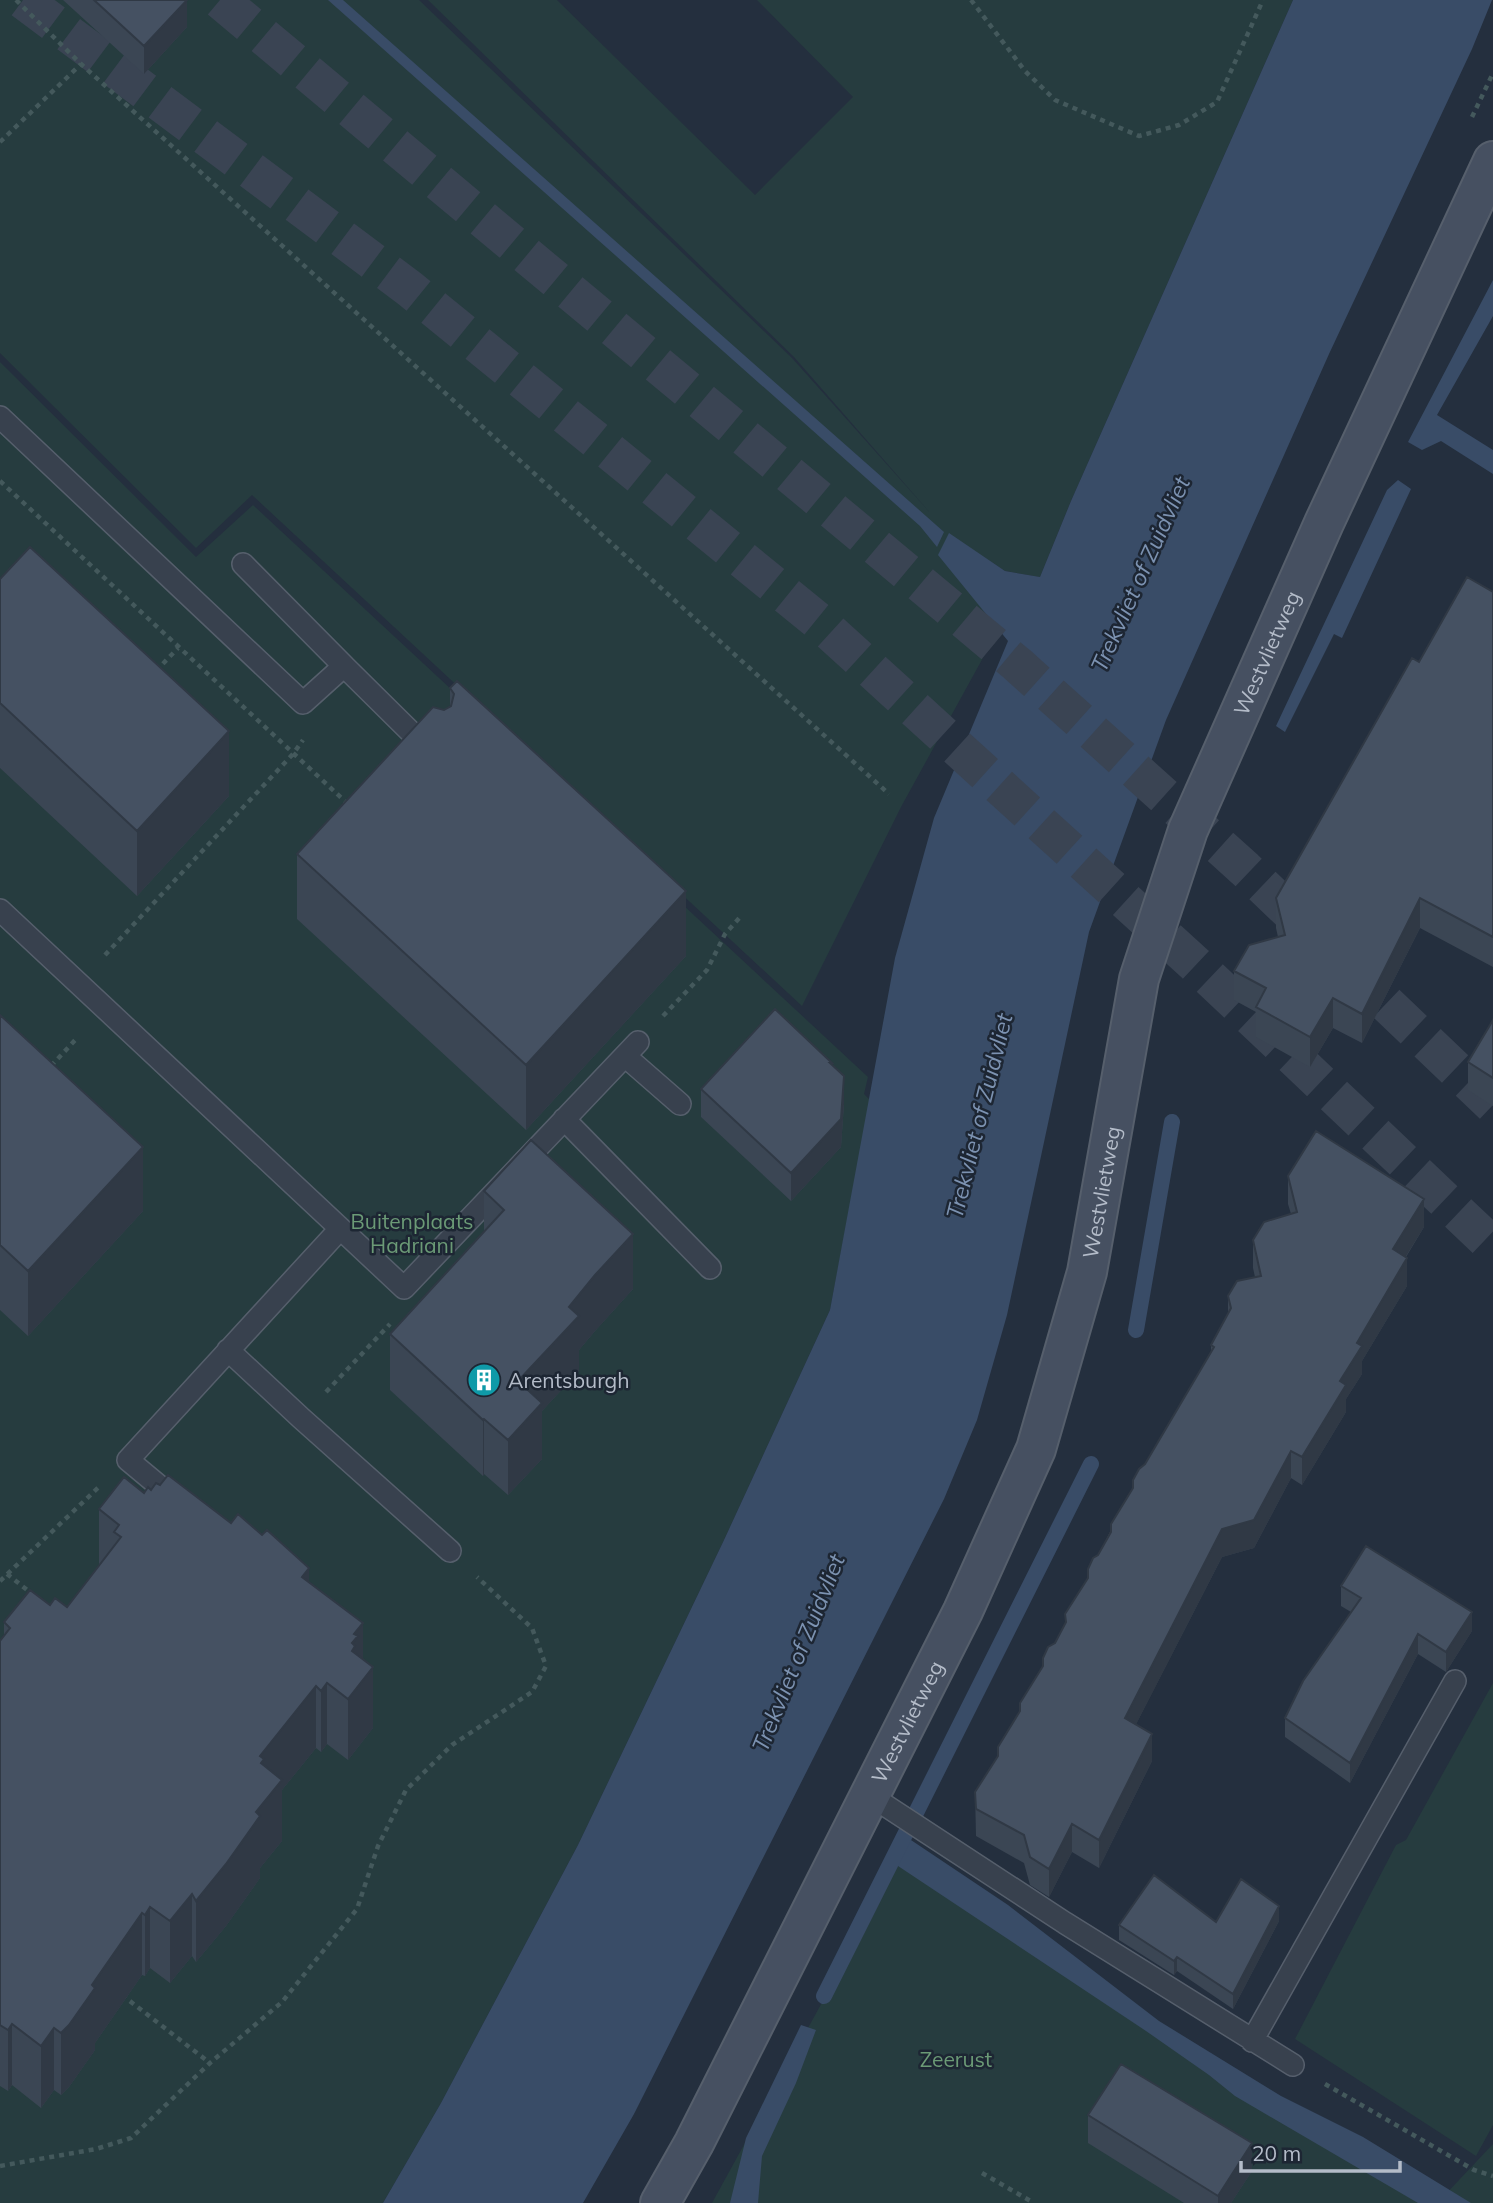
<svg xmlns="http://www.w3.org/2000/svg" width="1493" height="2203" viewBox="0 0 1493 2203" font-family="Mulish,sans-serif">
  <rect width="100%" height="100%" fill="#242f3e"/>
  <path fill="#263c3f" d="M 0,0 L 419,0 L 792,358 L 932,515 L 794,357 L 428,0 L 557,0 L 755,195 L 853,97 L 757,0 L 1293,0 L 1071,501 L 1040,577 L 1005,571 L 949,534 L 1012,605 L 901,807 L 802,1006 L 252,495 L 196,548 L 0,353 Z
    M 0,362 L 196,557 L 253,505 L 868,1077 L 864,1094 L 870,1100 L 830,1310 L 724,1540 L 578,1845 L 441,2103 L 383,2203 L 0,2203 Z
    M 1493,1683 L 1493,2125 L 1476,2156 L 1295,2039 L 1396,1845 L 1406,1840 Z
    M 904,1853 L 1171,2040 L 1441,2203 L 712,2203 Z
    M 1493,2144 L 1493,2203 L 1453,2203 L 1443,2197 Z"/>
  <path fill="#394c67" d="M 328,0 L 343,0 L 944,532 L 937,547 L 920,526 Z
    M 1293,0 L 1492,0 L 1472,49 L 1329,354 L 1166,720 L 1089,932 L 1007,1315 L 977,1420 L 944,1499 L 634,2114 L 583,2203 L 383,2203 L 441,2103 L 578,1845 L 724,1540 L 830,1310 L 895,958 L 934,818 L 1008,641 L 938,555 L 949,533 L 1005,571 L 1040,577 L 1071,501 Z
    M 1493,280 L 1493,316 L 1437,415 L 1493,450 L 1493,474 L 1441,441 L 1422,450 L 1408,442 Z
    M 1398,480 L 1411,489 L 1342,638 L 1334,634 L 1285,732 L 1276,726 L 1387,490 Z
    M 902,1834 L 1008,1905 L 1159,2021 L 1281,2096 L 1363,2137 L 1471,2203 L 1418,2203 L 1235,2096 L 1209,2075 L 1146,2031 L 889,1860 Z
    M 801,2025 L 816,2030 L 796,2083 L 762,2156 L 758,2203 L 730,2203 L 746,2138 Z"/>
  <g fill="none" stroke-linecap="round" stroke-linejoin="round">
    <path stroke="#394c67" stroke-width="16" d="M 1136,1330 L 1172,1122
      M 824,1996 L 1091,1464"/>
    <path stroke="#3a4453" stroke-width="38" stroke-dasharray="38 19" stroke-linecap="butt" d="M 23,0 L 410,289 L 818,621 L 1195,964 L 1493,1246
      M 220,0 L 1017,664 L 1245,869 L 1493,1105"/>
    <defs>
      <path id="lane" d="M 0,417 L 303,703 L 344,666 L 430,751
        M 243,564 L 344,666
        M 0,910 L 404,1288 L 638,1042
        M 625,1056 L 680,1104
        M 564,1119 L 710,1268
        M 228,1350 L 301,1418 L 450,1551
        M 176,1500 L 128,1460 L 340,1229
        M 871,1796 L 1065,1923 L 1293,2065
        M 1252,2041 L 1455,1681"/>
      <g id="secondary">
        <path id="s1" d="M 660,2203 L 694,2143 L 963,1611 L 1036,1449 L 1087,1272 L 1139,979 L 1188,830 L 1324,523 L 1493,161"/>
      </g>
    </defs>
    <use href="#lane" stroke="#565f6c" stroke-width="24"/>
    <use href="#secondary" stroke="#565f6c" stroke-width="42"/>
    <path stroke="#44595c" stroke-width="4.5" stroke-dasharray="5 5" stroke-linecap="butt" d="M 16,0 L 81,64 L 889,794
      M 971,0 L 1025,71 L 1055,100 L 1139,136 L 1179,125 L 1217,102 L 1263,0
      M 1472,117 L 1493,73
      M 0,142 L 81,64
      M 0,481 L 348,804
      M 156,671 L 178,648
      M 105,955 L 293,754 L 303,740
      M 663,1016 L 707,970 L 725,934 L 742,915
      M 51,1066 L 78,1037
      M 326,1392 L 390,1324
      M 7,1574 L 31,1593
      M 0,1581 L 101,1485
      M 122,1995 L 210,2063
      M 1325,2084 L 1474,2170 L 1493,2176
      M 0,2166 L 96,2149 L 131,2138 L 210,2063 L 282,2002 L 357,1909 L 378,1846 L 406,1790 L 452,1745 L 532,1692 L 546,1666 L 532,1628 L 477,1577
      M 982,2173 L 1034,2203"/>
    <use href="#lane" stroke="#38414e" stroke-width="21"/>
    <use href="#secondary" stroke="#465061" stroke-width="38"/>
  </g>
  <path fill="#3b4654" d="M 63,0 L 187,0 L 187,27 L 144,74 Z
    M 0,579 L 229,796 L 137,896 L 0,768 Z
    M 1493,592 L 1493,967 L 1420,928 L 1362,1043 L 1333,1028 L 1310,1067 L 1256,1037 L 1256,1012 L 1234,1000 L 1234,971 L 1278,937 L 1276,928 L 1276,898 L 1419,662 Z
    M 450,688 L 686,956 L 526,1130 L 297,919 L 297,854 L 444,710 L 450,706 Z
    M 0,1015 L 143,1211 L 28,1336 L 0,1310 Z
    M 1493,1020 L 1493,1106 L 1468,1090 L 1468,1062 Z
    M 832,1065 L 844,1104 L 841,1147 L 791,1201 L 701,1117 L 701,1089 Z
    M 1288,1176 L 1424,1227 L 1406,1257 L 1407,1286 L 1362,1361 L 1362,1374 L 1346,1399 L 1346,1412 L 1302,1485 L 1291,1478 L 1254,1548 L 1222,1557 L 1136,1724 L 1152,1761 L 1099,1868 L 1072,1852 L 1049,1897 L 1030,1885 L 1024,1863 L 976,1836 L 975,1792 L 998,1757 L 998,1747 L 1020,1713 L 1020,1703 L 1043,1667 L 1043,1658 L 1055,1643 L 1065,1624 L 1065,1614 L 1088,1579 L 1088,1569 L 1098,1555 L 1145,1464 L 1211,1353 L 1211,1345 L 1228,1313 L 1228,1296 L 1255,1277 L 1253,1268 L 1253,1240 L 1291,1214 L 1288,1204 Z
    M 484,1191 L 633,1289 L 595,1331 L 579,1350 L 579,1371 L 542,1411 L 542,1459 L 508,1495 L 484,1474 L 483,1476 L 390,1390 L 390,1334 L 484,1232 Z
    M 144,1493 L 309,1582 L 363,1659 L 373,1728 L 348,1760 L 327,1744 L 321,1752 L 316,1748 L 282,1790 L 282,1841 L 260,1868 L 260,1878 L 226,1926 L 196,1962 L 192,1956 L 170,1983 L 150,1968 L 145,1976 L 142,1975 L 95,2043 L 95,2050 L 69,2087 L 61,2095 L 54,2090 L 41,2108 L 12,2085 L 8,2091 L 0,2086 L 0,1641 L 4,1635 L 4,1622 L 50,1605 L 67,1607 L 99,1566 L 99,1509 Z
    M 1341,1586 L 1472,1631 L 1446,1672 L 1418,1654 L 1350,1783 L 1285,1737 L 1285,1718 L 1351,1612 L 1341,1606 Z
    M 1279,1921 L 1233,2009 L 1177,1971 L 1174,1975 L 1119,1940 L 1119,1925 Z
    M 1088,2115 L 1252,2171 L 1231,2203 L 1184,2203 L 1088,2143 Z"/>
  <path fill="#303945" d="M 187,0 L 187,27 L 144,74 L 144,46 Z
    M 229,731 L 229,796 L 137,896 L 137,831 Z
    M 686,891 L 686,956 L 526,1130 L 526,1065 Z
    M 1420,898 L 1420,928 L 1362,1043 L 1362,1014 Z
    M 1333,998 L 1333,1028 L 1310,1067 L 1310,1037 Z
    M 844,1076 L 844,1104 L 841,1147 L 791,1201 L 791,1173 Z
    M 143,1147 L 143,1211 L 28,1336 L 28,1271 Z
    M 1424,1199 L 1424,1227 L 1393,1277 L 1393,1249 Z
    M 633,1234 L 633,1289 L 595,1331 L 579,1350 L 579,1371 L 542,1411 L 542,1459 L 508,1495 L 508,1440 L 518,1381 L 569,1307 L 595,1275 Z
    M 1407,1258 L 1407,1286 L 1362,1361 L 1362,1374 L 1346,1399 L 1346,1412 L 1302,1485 L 1302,1457 L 1340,1381 L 1357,1343 Z
    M 484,1419 L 484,1474 L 483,1476 L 483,1420 Z
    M 1291,1451 L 1291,1478 L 1254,1548 L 1222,1557 L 1125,1746 L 1125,1718 L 1222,1529 Z
    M 309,1568 L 309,1630 L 302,1577 Z
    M 1472,1612 L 1472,1631 L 1446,1672 L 1446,1652 Z
    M 363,1623 L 363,1680 L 373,1667 L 373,1728 L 348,1760 L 348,1699 L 352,1643 L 354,1634 Z
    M 1418,1634 L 1418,1654 L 1350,1783 L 1350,1763 Z
    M 327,1683 L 327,1744 L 321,1752 L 321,1691 Z
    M 316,1686 L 316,1748 L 282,1790 L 282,1841 L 260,1868 L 260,1878 L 226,1926 L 196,1962 L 196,1901 L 260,1756 Z
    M 1152,1734 L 1152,1761 L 1099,1868 L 1099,1840 Z
    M 1072,1824 L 1072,1852 L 1049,1897 L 1049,1869 Z
    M 192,1894 L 192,1956 L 170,1983 L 170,1921 Z
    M 1279,1906 L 1279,1921 L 1233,2009 L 1233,1994 Z
    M 150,1907 L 150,1968 L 145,1976 L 145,1915 Z
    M 142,1913 L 142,1975 L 95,2043 L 95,2050 L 69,2087 L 61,2095 L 61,2033 L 92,1985 Z
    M 1177,1957 L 1177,1971 L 1174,1975 L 1174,1961 Z
    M 12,2024 L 12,2085 L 8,2091 L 8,2030 Z
    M 54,2028 L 54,2090 L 41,2108 L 41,2046 Z
    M 1252,2143 L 1252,2171 L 1231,2203 L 1218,2203 L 1218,2196 Z"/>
  <path fill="#455162" stroke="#303945" stroke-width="2" d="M 94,0 L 187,0 L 144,46 Z
    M 30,547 L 229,731 L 137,831 L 0,703 L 0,579 Z
    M 1467,577 L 1493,592 L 1493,937 L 1420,898 L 1362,1014 L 1333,998 L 1310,1037 L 1256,1007 L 1266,988 L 1234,971 L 1249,945 L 1285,935 L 1276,898 L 1412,658 L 1419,662 Z
    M 457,681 L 686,891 L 526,1065 L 297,854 L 433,707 L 444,710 L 451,706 L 454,694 L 450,688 Z
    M 775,1009 L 832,1063 L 830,1063 L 844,1076 L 841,1119 L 791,1173 L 701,1089 Z
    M 0,1015 L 143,1147 L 28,1271 L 0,1245 Z
    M 1493,1020 L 1493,1078 L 1468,1062 Z
    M 1316,1131 L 1424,1199 L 1393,1249 L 1407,1258 L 1357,1343 L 1362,1346 L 1340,1381 L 1346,1385 L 1302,1457 L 1291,1451 L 1254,1520 L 1222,1529 L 1125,1718 L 1152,1734 L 1099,1840 L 1072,1824 L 1049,1869 L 1030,1857 L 1024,1835 L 976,1809 L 975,1792 L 998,1756 L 998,1747 L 1020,1711 L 1020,1703 L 1043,1666 L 1043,1658 L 1048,1647 L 1055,1643 L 1066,1622 L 1065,1614 L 1088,1578 L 1088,1569 L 1093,1558 L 1098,1555 L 1111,1532 L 1111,1524 L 1133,1488 L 1133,1480 L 1139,1469 L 1145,1464 L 1214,1347 L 1211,1345 L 1231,1308 L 1228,1296 L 1237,1281 L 1261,1276 L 1253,1240 L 1264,1222 L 1297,1212 L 1288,1176 Z
    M 531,1140 L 633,1234 L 595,1275 L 569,1307 L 579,1316 L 518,1381 L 542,1403 L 508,1440 L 484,1419 L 483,1420 L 390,1334 L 504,1210 L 484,1191 Z
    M 168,1475 L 231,1523 L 238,1514 L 262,1535 L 267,1530 L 309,1568 L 302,1577 L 363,1623 L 354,1634 L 358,1636 L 352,1643 L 355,1646 L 352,1651 L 373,1667 L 348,1699 L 327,1683 L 321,1691 L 316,1686 L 260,1756 L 264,1759 L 261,1763 L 282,1780 L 256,1812 L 260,1816 L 226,1864 L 196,1901 L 192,1894 L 170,1921 L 150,1907 L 145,1915 L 142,1913 L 92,1985 L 95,1988 L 69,2025 L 61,2033 L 54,2028 L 41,2046 L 12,2024 L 8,2030 L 0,2025 L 0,1641 L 10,1628 L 4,1622 L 30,1590 L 50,1605 L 55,1598 L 67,1607 L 121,1537 L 114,1532 L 119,1525 L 99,1509 L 124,1477 L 144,1493 L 148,1487 L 151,1490 L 156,1483 L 160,1485 Z
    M 1366,1546 L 1472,1612 L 1446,1652 L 1418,1634 L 1350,1763 L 1285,1718 L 1303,1681 L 1361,1598 L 1341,1586 Z
    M 1154,1875 L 1216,1922 L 1241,1879 L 1279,1906 L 1233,1994 L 1177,1957 L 1174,1961 L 1119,1925 Z
    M 1121,2064 L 1252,2143 L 1218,2196 L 1088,2115 Z"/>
  <defs>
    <symbol id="building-disc" viewBox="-11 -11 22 22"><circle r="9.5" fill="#0f9aa8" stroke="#1d2633"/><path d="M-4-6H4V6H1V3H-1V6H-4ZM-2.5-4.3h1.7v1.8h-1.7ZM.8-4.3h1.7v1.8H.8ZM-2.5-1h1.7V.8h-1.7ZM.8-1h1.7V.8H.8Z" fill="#fff"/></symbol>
  </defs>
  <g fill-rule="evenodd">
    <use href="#building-disc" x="465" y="1361" width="38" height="38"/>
  </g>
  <g text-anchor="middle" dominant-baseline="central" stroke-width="5" stroke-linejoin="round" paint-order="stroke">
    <g font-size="21" fill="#b4bcc9" stroke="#1d2633">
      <text stroke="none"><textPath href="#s1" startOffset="1675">Westvlietweg</textPath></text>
      <text stroke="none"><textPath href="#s1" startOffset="1108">Westvlietweg</textPath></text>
      <text stroke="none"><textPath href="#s1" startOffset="541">Westvlietweg</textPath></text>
    </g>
    <g font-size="21" fill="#6b9a76" stroke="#1d2633">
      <text x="412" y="1221">Buitenplaats<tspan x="412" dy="24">Hadriani</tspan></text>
      <text x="956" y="2059">Zeerust</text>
    </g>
    <g font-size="21" fill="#b4bcc9" stroke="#1d2633" text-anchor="start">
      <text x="508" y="1380">Arentsburgh</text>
    </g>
    <g font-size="23" font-style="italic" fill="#7c92b1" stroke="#1d2633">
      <text transform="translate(1140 574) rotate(-66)">Trekvliet of Zuidvliet</text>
      <text transform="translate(979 1116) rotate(-76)">Trekvliet of Zuidvliet</text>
      <text transform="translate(798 1653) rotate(-68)">Trekvliet of Zuidvliet</text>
    </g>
  </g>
  <path d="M1241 2161v10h159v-10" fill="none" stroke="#b4bcc9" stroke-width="3.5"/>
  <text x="1252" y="2161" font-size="21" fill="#b4bcc9" stroke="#1d2633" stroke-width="5" paint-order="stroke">20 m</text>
</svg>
